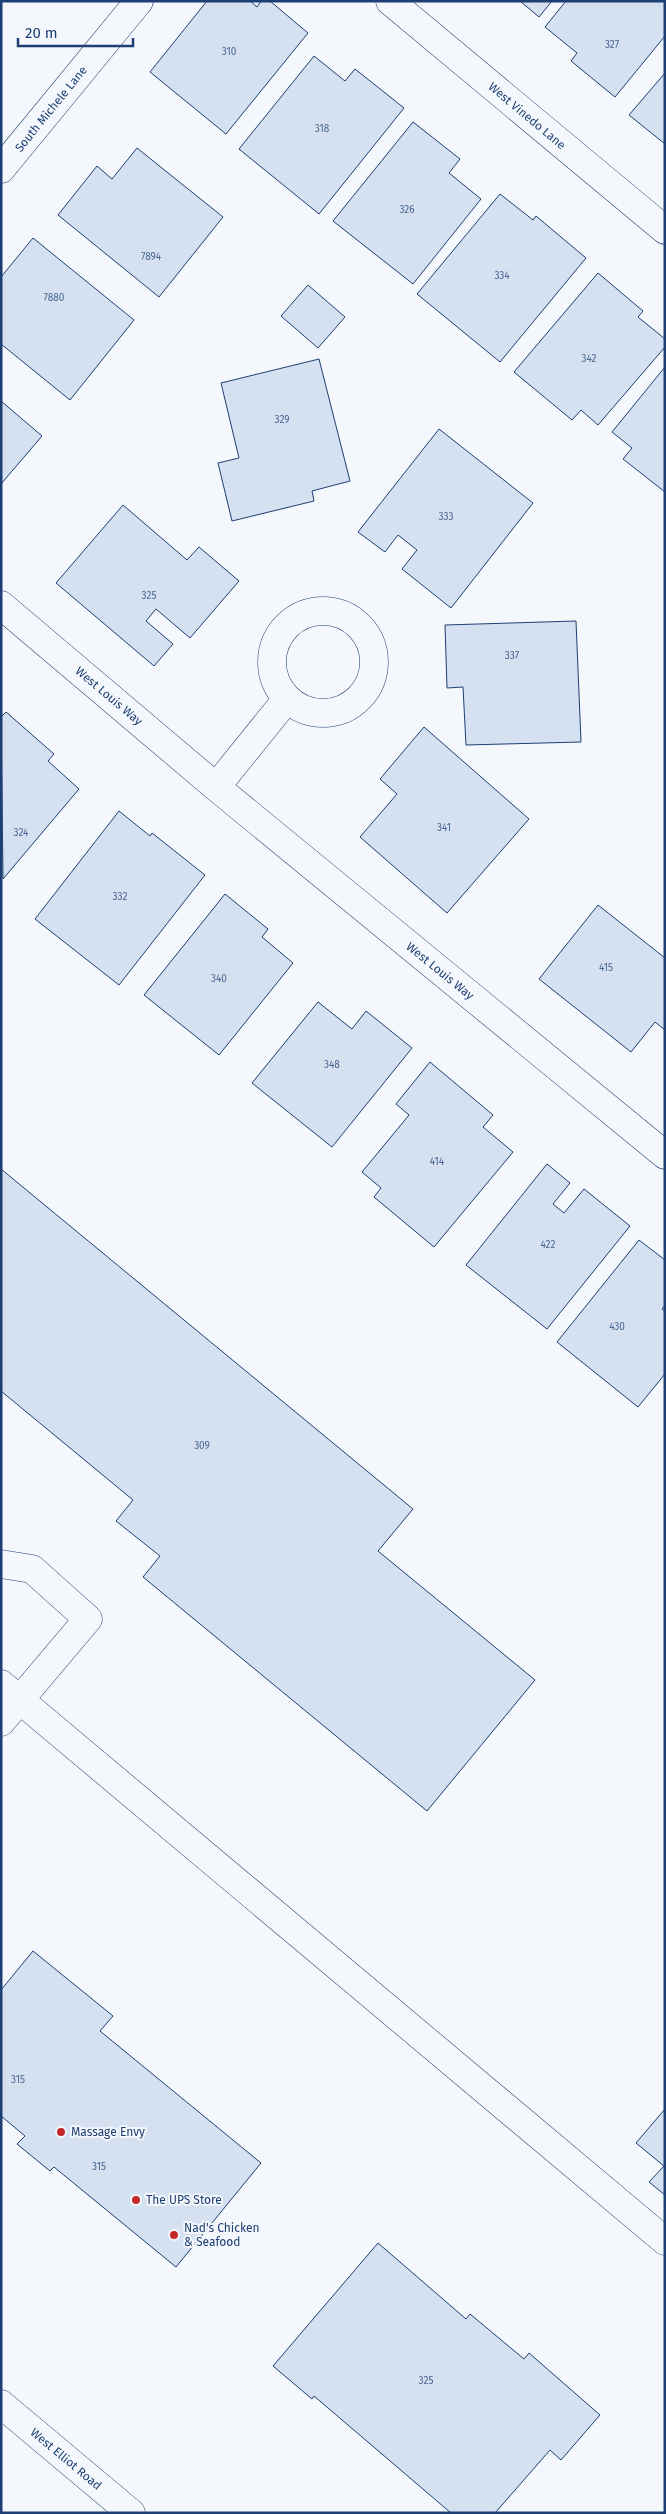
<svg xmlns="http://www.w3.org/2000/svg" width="666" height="2514" viewBox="0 0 666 2514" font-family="'Fira Sans',sans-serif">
  <rect width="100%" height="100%" fill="#f4f7fb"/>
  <path fill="#d5e0f0" stroke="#1d3f73" d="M 207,1 L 250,1 L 257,7 L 261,1 L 270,1 L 308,33 L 226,134 L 150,72 Z
    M 520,1 L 552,1 L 539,17 Z
    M 566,1 L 665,1 L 665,36 L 615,97 L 571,61 L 577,53 L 545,27 Z
    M 314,56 L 345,81 L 355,69 L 404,108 L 319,214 L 239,149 Z
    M 665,73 L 665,144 L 629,115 Z
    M 413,122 L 460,159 L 449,173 L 481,199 L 413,284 L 333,221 Z
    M 137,148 L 223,217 L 159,297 L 58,215 L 97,166 L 112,179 Z
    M 500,194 L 533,220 L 536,216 L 586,258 L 500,362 L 417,294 Z
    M 33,238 L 134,320 L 70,400 L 1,344 L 1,277 Z
    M 598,273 L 643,311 L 638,317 L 665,339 L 665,347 L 598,425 L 581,410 L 572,420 L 514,372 Z
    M 308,285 L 345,317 L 318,348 L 281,316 Z
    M 319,359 L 350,481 L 312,491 L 314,501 L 232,521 L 218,463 L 239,458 L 221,383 Z
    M 665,367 L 665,492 L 623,459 L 632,448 L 612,432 Z
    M 1,401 L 42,436 L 1,484 Z
    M 439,429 L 533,503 L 451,608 L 402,569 L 417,550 L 398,535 L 385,552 L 358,532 Z
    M 123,505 L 187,560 L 199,547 L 239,581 L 190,638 L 156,609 L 146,621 L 173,644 L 154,666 L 56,583 Z
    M 576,621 L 581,742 L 466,745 L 463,687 L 447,688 L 445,625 Z
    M 6,712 L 54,754 L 48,761 L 79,789 L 3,879 L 1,717 Z
    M 424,727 L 529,819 L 447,913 L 360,837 L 397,794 L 380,779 Z
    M 119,811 L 150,836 L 152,833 L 205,875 L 119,985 L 35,919 Z
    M 225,894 L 268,929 L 262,937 L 293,963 L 219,1055 L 144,995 Z
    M 598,905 L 665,958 L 665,1030 L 655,1022 L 631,1052 L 539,979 Z
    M 318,1002 L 352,1029 L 366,1011 L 412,1048 L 332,1147 L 252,1083 Z
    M 430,1062 L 493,1115 L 483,1127 L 513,1152 L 434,1247 L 374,1197 L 381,1188 L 362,1172 L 409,1115 L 396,1104 Z
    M 547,1164 L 570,1183 L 553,1204 L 564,1213 L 584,1189 L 630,1226 L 547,1329 L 466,1265 Z
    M 1,1169 L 413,1509 L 378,1551 L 535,1680 L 427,1811 L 143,1577 L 160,1556 L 116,1521 L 133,1500 L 1,1391 Z
    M 639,1240 L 665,1260 L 665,1305 L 662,1309 L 665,1311 L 665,1374 L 638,1407 L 557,1342 Z
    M 33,1951 L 113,2016 L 100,2031 L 261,2163 L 176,2267 L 54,2167 L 50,2171 L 17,2144 L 25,2136 L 1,2116 L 1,1990 Z
    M 665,2109 L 665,2195 L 649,2182 L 664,2166 L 636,2143 Z
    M 378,2243 L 466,2319 L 470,2314 L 524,2359 L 529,2353 L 600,2415 L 561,2460 L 550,2450 L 495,2513 L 451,2513 L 314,2396 L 312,2399 L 273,2366 Z"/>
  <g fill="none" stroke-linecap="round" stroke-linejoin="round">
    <defs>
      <path id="minor" d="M 390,1 L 665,230
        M 1,169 L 139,1
        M 1,605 L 216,787 L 665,1155
        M272 662a51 51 0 1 1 102 0a51 51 0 1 1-102 0Z
        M 216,787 L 287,699
        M 1,1564 L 32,1569 L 88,1619 L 1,1722
        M 1,1684 L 665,2241"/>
      <path id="major" d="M 1,2404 L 131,2513"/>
    </defs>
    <use href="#minor" stroke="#1d3f73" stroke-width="29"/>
    <use href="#major" stroke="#1d3f73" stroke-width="29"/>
    <use href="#minor" stroke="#f4f7fb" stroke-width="28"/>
    <use href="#major" stroke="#f4f7fb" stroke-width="28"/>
  </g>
  <g fill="#c62828" stroke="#f4f7fb" stroke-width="2">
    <circle cx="61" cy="2132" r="5"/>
    <circle cx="136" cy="2200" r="5"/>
    <circle cx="174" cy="2235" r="5"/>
  </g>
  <g text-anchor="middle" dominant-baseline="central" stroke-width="4" stroke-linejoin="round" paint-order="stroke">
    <g font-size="10" fill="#4b6792">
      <text x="612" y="45">327</text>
      <text x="229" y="52">310</text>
      <text x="322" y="129">318</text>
      <text x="407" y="210">326</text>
      <text x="151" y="257">7894</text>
      <text x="502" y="276">334</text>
      <text x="54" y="298">7880</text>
      <text x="589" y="359">342</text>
      <text x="282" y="420">329</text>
      <text x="446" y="517">333</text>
      <text x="149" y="596">325</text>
      <text x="512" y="656">337</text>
      <text x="444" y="828">341</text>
      <text x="21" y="833">324</text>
      <text x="120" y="897">332</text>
      <text x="606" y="968">415</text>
      <text x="219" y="979">340</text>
      <text x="332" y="1065">348</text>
      <text x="437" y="1162">414</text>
      <text x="548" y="1245">422</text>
      <text x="617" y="1327">430</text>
      <text x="202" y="1446">309</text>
      <text x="18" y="2080">315</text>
      <text x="99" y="2167">315</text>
      <text x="426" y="2381">325</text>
    </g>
    <g font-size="12" fill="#1d3f73" stroke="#f4f7fb">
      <text transform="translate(51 109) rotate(-51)">South Michele Lane</text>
      <text transform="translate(527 116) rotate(40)">West Vinedo Lane</text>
      <text transform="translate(109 696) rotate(40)">West Louis Way</text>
      <text transform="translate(440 971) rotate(39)">West Louis Way</text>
      <text transform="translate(66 2459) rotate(40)">West Elliot Road</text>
    </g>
    <g font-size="12" fill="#1d3f73" stroke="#f4f7fb" text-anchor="start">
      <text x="71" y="2132">Massage Envy</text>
      <text x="146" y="2200">The UPS Store</text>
      <text x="184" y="2228">Nad's Chicken<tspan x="184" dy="14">&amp; Seafood</tspan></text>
    </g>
  </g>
  <rect width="666" height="2514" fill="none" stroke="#1d3f73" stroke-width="5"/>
  <path d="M18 38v8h115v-8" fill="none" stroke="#1d3f73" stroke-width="2.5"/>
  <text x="25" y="38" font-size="15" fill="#1d3f73" stroke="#f4f7fb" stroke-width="4" paint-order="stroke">20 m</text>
</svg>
